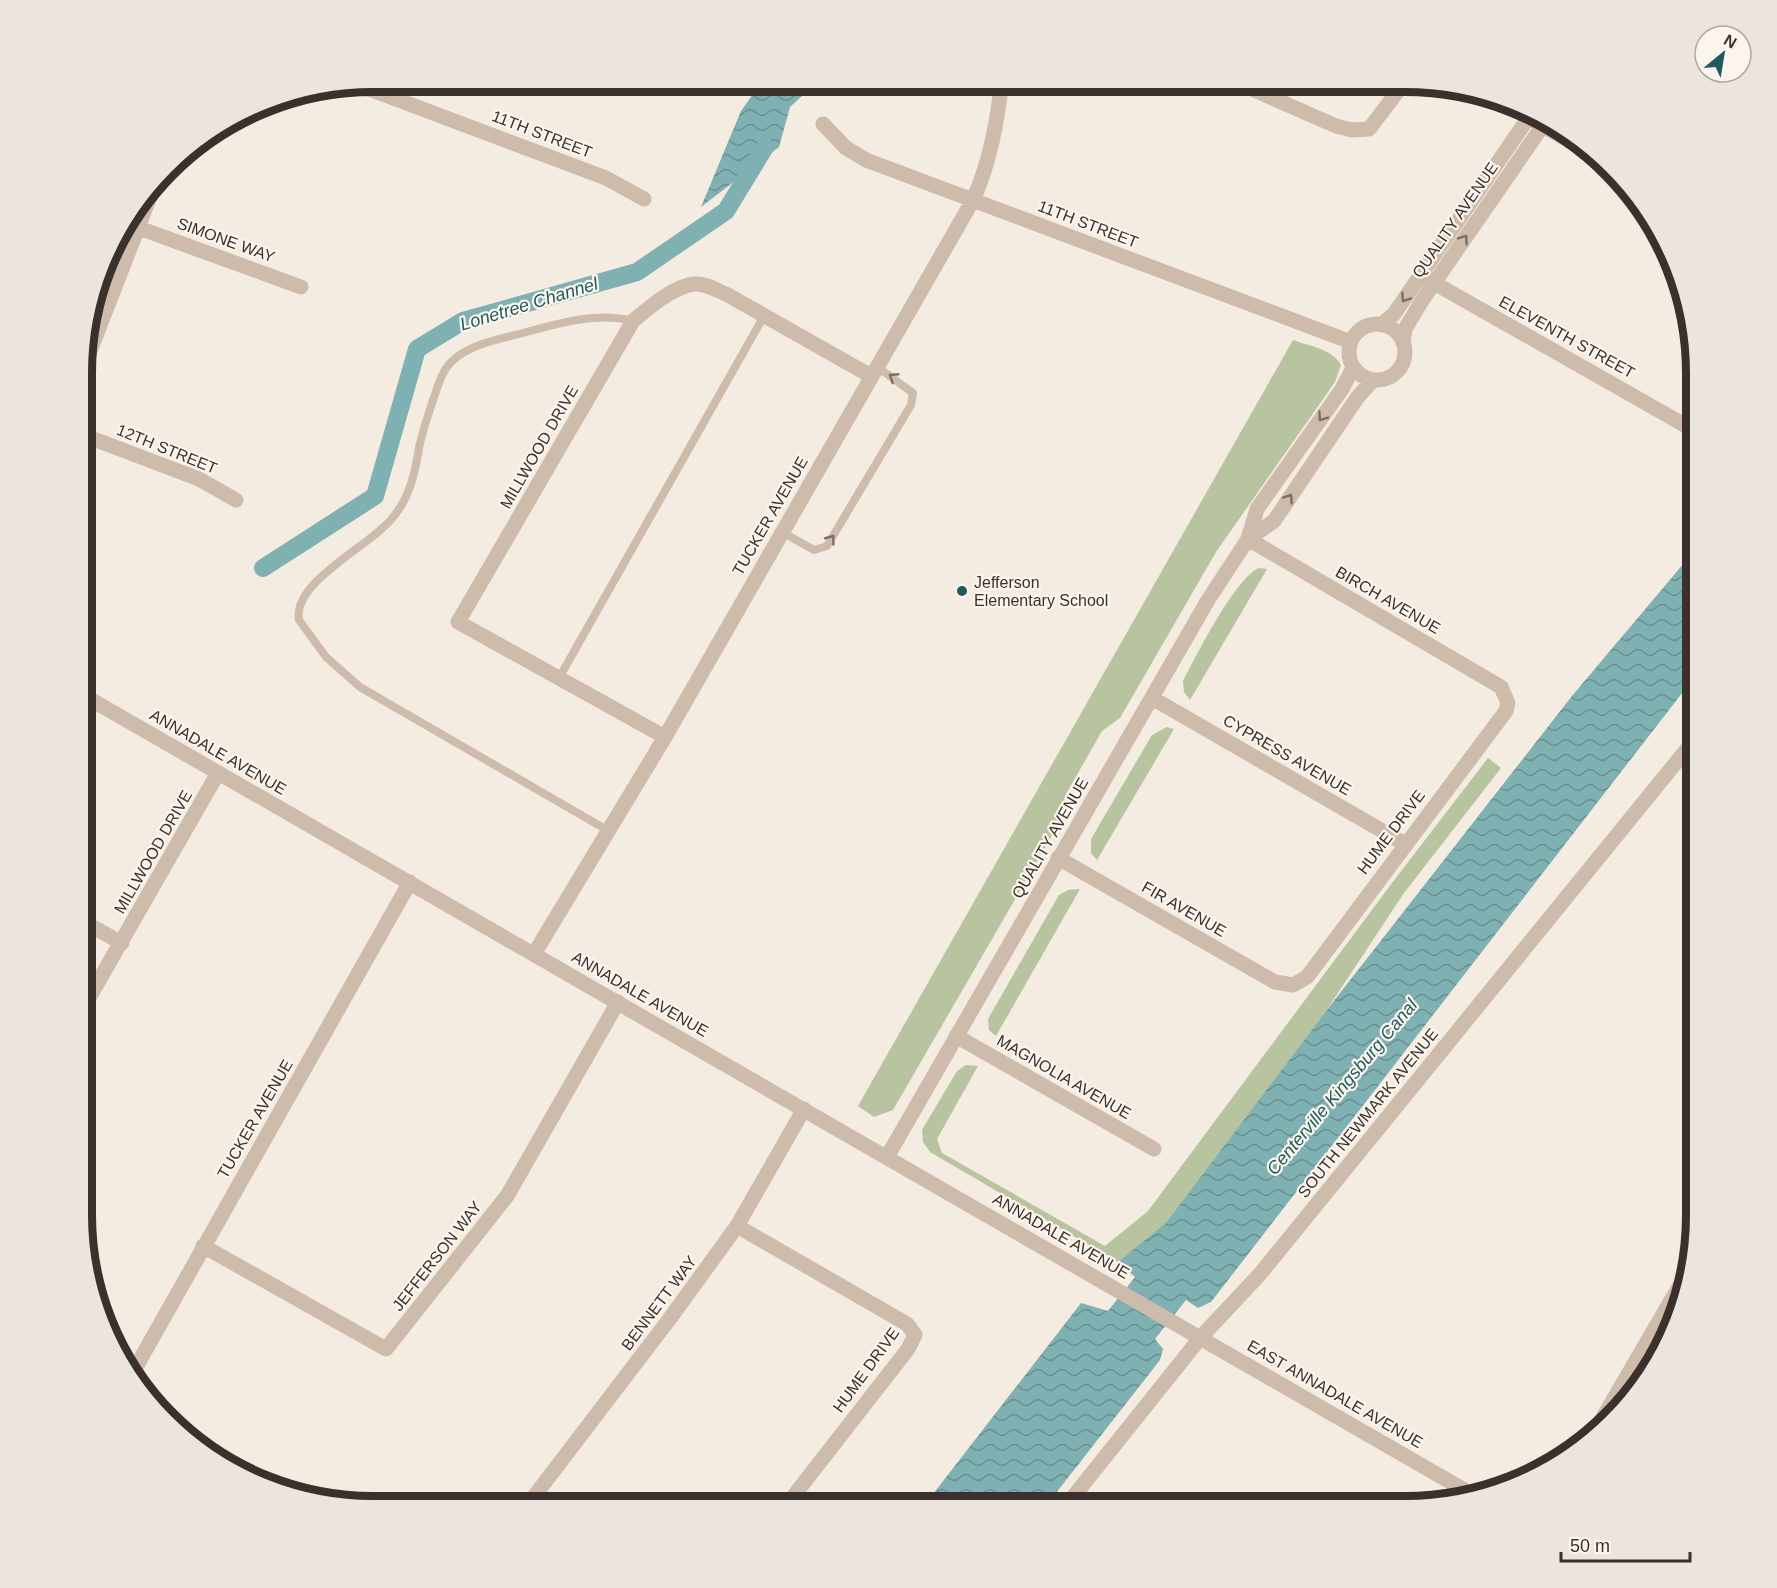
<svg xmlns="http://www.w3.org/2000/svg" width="1777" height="1588" viewBox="0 0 1777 1588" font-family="Helvetica,sans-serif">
  <defs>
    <pattern id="water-waves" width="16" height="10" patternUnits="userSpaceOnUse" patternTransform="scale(1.5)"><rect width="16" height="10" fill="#7fb0b2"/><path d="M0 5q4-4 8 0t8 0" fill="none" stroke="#699091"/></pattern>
  </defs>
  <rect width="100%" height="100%" fill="#f4ebe1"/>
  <path fill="#b8c4a0" d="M 1293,340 C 1310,346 1332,349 1341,365 L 1335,382 L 1216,552 L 1120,718 L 1102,731 L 1065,796 L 1061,820 L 893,1110 L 874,1117 L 858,1106 Z
    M 1259,568 L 1267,569 L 1190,700 L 1184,692 L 1183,681 C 1196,656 1236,577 1259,568 Z
    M 1167,727 L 1174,729 L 1097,860 L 1091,853 L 1091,839 L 1152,735 Z
    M 1488,758 L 1501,768 L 1404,893 L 1326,1011 L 1166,1224 L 1118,1262 L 930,1152 L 923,1142 L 922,1130 L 957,1071 L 966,1065 L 978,1066 L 937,1139 L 942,1153 L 1105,1246 L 1148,1211 L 1392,883 Z
    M 1080,889 L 996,1036 L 989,1030 L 988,1019 L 1059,895 L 1068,890 Z"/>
  <path fill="url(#water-waves)" d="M 762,81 L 831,81 L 824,90 L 803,95 L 790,107 L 779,147 L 701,207 L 741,111 Z
    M 1695,550 L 1696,675 L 1211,1302 L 1198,1308 L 1186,1300 L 1155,1339 L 1163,1349 L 1160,1360 L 1045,1507 L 923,1507 L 1081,1303 L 1108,1311 L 1135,1277 L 1118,1262 L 1166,1223 L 1326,1011 L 1572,696 Z"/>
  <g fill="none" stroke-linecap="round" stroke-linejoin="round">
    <path stroke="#7fb0b2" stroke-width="18" d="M 263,568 L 375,496 L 417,349 L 463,321 L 637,272 L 726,211 L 765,147"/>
    <path stroke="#cdbbac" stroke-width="8" d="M 782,532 L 814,550 L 827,546 L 911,405 L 913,393 L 876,366
      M 559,678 L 764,316
      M 607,830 L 360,687 L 326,657 L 299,620 C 292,581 373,545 394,516 C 410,496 415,473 419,448 C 422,432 428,416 433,400 C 437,390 439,379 445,370 C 460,344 503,339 530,331 C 563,322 599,312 633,321"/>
    <path stroke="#cdbbac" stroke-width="15" d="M 1236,82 L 1336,126 L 1352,130 L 1369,129 L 1405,82
      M 356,84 L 606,178 L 644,199
      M 1536,122 L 1582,148
      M 823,124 L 846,148 L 866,160 L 1351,342
      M 139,228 L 301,287
      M 1420,275 L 1695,431
      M1349 352a28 28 0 1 1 56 0a28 28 0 1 1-56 0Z
      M 1381,325 L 1394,314 L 1533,111
      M 1403,343 L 1405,329 L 1423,299 L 1546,121
      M 83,369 L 155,184
      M 83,435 L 199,479 L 236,500
      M 1248,539 L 1274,521 L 1357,398 L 1373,380
      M 1152,698 L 1405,844
      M 665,737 L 458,622 L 633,321 C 649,308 672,287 694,284 C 705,283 716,290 726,294 L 871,376
      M 1058,858 L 1275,982 L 1293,985 L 1307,977 L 1506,711 L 1508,703 L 1501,687 L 1248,539
      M 82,921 L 122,943
      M 534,954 L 665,737 L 973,200 C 990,163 997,122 1002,81
      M 82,1010 L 218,773
      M 956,1036 L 1154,1149
      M 887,1157 L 1208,600 L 1248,539 L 1257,509 L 1342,389 L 1353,368
      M 737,1226 L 907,1324 L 915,1335 L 908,1349 L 785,1507
      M 203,1246 L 386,1349 L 507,1196 L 618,1002
      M 132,1374 L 410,882
      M 1591,1438 L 1683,1280
      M 526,1507 L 671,1317 L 737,1226 L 804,1109"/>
    <path stroke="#cdbbac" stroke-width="15" d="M 83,695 L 1473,1495
      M 1065,1507 L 1201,1337 L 1260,1274 L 1696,738"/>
  </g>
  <defs><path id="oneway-chevron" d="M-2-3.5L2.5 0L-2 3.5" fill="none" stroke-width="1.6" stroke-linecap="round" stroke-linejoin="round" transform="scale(1.5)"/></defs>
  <g stroke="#7d6f65">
    <use href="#oneway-chevron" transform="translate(1464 239) rotate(-55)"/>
    <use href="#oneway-chevron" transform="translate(1405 298) rotate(124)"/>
    <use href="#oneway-chevron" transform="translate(893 377) rotate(-147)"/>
    <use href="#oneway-chevron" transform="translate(1322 417) rotate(125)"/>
    <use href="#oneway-chevron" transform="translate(1289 498) rotate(-56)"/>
    <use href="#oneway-chevron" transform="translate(831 539) rotate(-53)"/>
  </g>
  <circle fill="#1f5a5e" stroke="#fbf5ee" stroke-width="2" cx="962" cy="591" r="6"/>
  <g text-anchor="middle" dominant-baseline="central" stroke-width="4.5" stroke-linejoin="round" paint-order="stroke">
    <g font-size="16" fill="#3b302b" stroke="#fbf5ee">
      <text transform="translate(542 134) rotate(21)">11TH STREET</text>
      <text transform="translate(1455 220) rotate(-55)">QUALITY AVENUE</text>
      <text transform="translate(1088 224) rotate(21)">11TH STREET</text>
      <text transform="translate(226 240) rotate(20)">SIMONE WAY</text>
      <text transform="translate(1567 337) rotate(29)">ELEVENTH STREET</text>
      <text transform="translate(539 447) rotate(-60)">MILLWOOD DRIVE</text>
      <text transform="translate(167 449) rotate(22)">12TH STREET</text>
      <text transform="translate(770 516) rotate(-60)">TUCKER AVENUE</text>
      <text transform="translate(1388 600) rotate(30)">BIRCH AVENUE</text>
      <text transform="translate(218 752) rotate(30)">ANNADALE AVENUE</text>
      <text transform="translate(1287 755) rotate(30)">CYPRESS AVENUE</text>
      <text transform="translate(1391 832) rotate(-53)">HUME DRIVE</text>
      <text transform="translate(1050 838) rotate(-60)">QUALITY AVENUE</text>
      <text transform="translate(153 852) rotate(-60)">MILLWOOD DRIVE</text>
      <text transform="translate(1184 909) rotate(30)">FIR AVENUE</text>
      <text transform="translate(640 994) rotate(30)">ANNADALE AVENUE</text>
      <text transform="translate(1064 1077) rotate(30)">MAGNOLIA AVENUE</text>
      <text transform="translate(1368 1113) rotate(-51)">SOUTH NEWMARK AVENUE</text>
      <text transform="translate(255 1119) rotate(-60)">TUCKER AVENUE</text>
      <text transform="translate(1061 1236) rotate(30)">ANNADALE AVENUE</text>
      <text transform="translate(437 1256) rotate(-52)">JEFFERSON WAY</text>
      <text transform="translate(659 1303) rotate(-53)">BENNETT WAY</text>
      <text transform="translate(866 1370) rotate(-54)">HUME DRIVE</text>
      <text transform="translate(1335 1394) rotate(30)">EAST ANNADALE AVENUE</text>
    </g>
    <g font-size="16" fill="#3b302b" stroke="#fbf5ee" text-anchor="start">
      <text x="974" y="582">Jefferson<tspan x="974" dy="18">Elementary School</tspan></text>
    </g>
    <g font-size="18" font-style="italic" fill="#1f5a5e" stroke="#fbf5ee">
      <text transform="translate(529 304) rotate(-17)">Lonetree Channel</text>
      <text transform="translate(1342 1087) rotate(-50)">Centerville Kingsburg Canal</text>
    </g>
  </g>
  <path d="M0 0H1777V1588H0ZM373 92H1405A281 281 0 0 1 1686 373V1215A281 281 0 0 1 1405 1496H373A281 281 0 0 1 92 1215V373A281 281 0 0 1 373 92Z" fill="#ece5de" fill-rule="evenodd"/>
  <path fill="none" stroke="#3b302b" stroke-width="8" d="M373 92H1405A281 281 0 0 1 1686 373V1215A281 281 0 0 1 1405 1496H373A281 281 0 0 1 92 1215V373A281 281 0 0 1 373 92Z"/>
  <g transform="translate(1723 54) rotate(30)"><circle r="28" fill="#fbf5ee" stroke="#aea6a0" stroke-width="1.5"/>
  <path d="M0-4.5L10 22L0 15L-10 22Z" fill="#1f5a5e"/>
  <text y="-9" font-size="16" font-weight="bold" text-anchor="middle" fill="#3b302b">N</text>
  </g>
  <path d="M1561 1552v9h129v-9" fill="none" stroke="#3b302b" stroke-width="3"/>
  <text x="1570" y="1552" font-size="18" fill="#3b302b" stroke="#fbf5ee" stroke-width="4.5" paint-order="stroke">50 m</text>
</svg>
